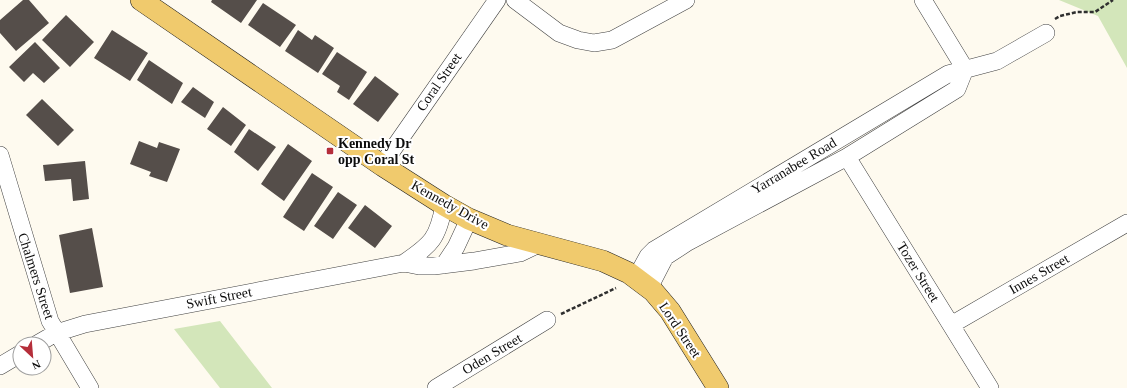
<svg xmlns="http://www.w3.org/2000/svg" width="1127" height="388" viewBox="0 0 1127 388" font-family="Georgia,serif">
  <rect width="100%" height="100%" fill="#fefaef"/>
  <path fill="#d3e6ba" d="M 1059,0 L 1127,0 L 1127,68 L 1098,16 Z
    M 220,321 L 272,388 L 220,388 L 174,329 Z"/>
  <path fill="#554e4a" d="M 23,0 L 29,0 L 49,23 L 16,51 L 0,33 L 0,20 Z
    M 212,0 L 257,0 L 241,23 L 211,2 Z
    M 263,3 L 296,25 L 280,47 L 248,25 Z
    M 66,15 L 94,42 L 70,67 L 42,40 Z
    M 112,30 L 148,53 L 130,81 L 94,58 Z
    M 298,30 L 312,40 L 315,35 L 334,48 L 318,73 L 285,51 Z
    M 35,42 L 60,68 L 44,83 L 33,73 L 24,82 L 9,67 Z
    M 337,52 L 367,72 L 349,100 L 337,92 L 340,86 L 322,74 Z
    M 149,60 L 183,83 L 172,104 L 137,80 Z
    M 375,76 L 399,94 L 378,122 L 353,104 Z
    M 193,87 L 214,102 L 205,118 L 181,102 Z
    M 42,99 L 74,130 L 58,146 L 26,115 Z
    M 223,107 L 246,125 L 231,146 L 207,129 Z
    M 249,129 L 276,147 L 258,171 L 234,152 Z
    M 139,141 L 157,148 L 159,142 L 180,149 L 167,182 L 149,176 L 151,172 L 130,164 Z
    M 288,144 L 312,161 L 284,201 L 261,184 Z
    M 85,161 L 89,199 L 73,201 L 71,179 L 45,181 L 43,165 Z
    M 312,173 L 333,187 L 304,231 L 283,217 Z
    M 338,192 L 357,205 L 333,239 L 314,226 Z
    M 365,205 L 392,226 L 375,248 L 348,228 Z
    M 92,228 L 103,287 L 70,293 L 59,235 Z"/>
  <g fill="none" stroke-linecap="round" stroke-linejoin="round">
    <defs>
      <path id="minor" d="M 515,0 L 559,33 L 578,40 L 594,43 L 612,40 L 686,0
        M 923,0 L 965,69
        M 0,155 L 50,321 L 90,388
        M 847,157 L 990,388
        M 382,165 L 497,0
        M 404,263 C 432,244 438,238 444,205
        M 444,265 L 456,247 L 469,219
        M 636,278 L 648,256 L 654,250 L 948,74 L 997,61 L 1046,33
        M 649,288 L 665,257 L 688,242 L 847,157 L 957,89 L 965,69
        M 951,325 L 1127,223
        M 37,344 L 56,333 L 85,324 L 404,263 L 419,266 L 434,266 L 474,261 L 520,253 L 539,244
        M 0,366 L 20,354
        M 436,388 L 547,320"/>
      <path id="major" d="M 141,0 L 383,166 L 444,205 L 469,219 L 507,235 L 603,261 L 629,273 L 653,291 L 670,311 L 718,388"/>
    </defs>
    <use href="#minor" stroke="#404040" stroke-width="18"/>
    <use href="#major" stroke="#1e1e1e" stroke-width="22"/>
    <path stroke="#2f2f2f" stroke-width="2.5" stroke-dasharray="4 2" stroke-linecap="butt" d="M 1055,19 L 1060,16 L 1077,12 L 1095,12 L 1113,0
      M 561,314 L 616,288"/>
    <use href="#minor" stroke="#fff" stroke-width="17"/>
    <use href="#major" stroke="#f0ca6d" stroke-width="21"/>
  </g>
  <rect fill="#b52e3a" stroke="#fff" stroke-width="1.5" x="326" y="147" width="8" height="8" rx="2"/>
  <g text-anchor="middle" dominant-baseline="central" stroke-width="4" stroke-linejoin="round" paint-order="stroke">
    <g font-size="14" fill="#0d0d0d" stroke="#fff">
      <text transform="translate(439 82) rotate(-55)">Coral Street</text>
      <text transform="translate(794 166) rotate(-31)">Yarranabee Road</text>
      <text transform="translate(450 205) rotate(29)">Kennedy Drive</text>
      <text transform="translate(918 272) rotate(58)">Tozer Street</text>
      <text transform="translate(1039 274) rotate(-30)">Innes Street</text>
      <text transform="translate(36 276) rotate(72)">Chalmers Street</text>
      <text transform="translate(219 298) rotate(-11)">Swift Street</text>
      <text transform="translate(680 330) rotate(56)">Lord Street</text>
      <text transform="translate(492 354) rotate(-31)">Oden Street</text>
    </g>
    <g font-size="14" font-weight="bold" fill="#0d0d0d" stroke="#fff" text-anchor="start">
      <text x="338" y="143">Kennedy Dr<tspan x="338" dy="16">opp Coral St</tspan></text>
    </g>
  </g>
  <g transform="translate(32 356) rotate(154)"><circle r="19" fill="#ffffff" stroke="#9e9e9e"/>
  <path d="M0-3L7 15L0 10L-7 15Z" fill="#b52e3a"/>
  <text y="-6" font-size="11" font-weight="bold" text-anchor="middle" fill="#0d0d0d">N</text>
  </g>
</svg>
